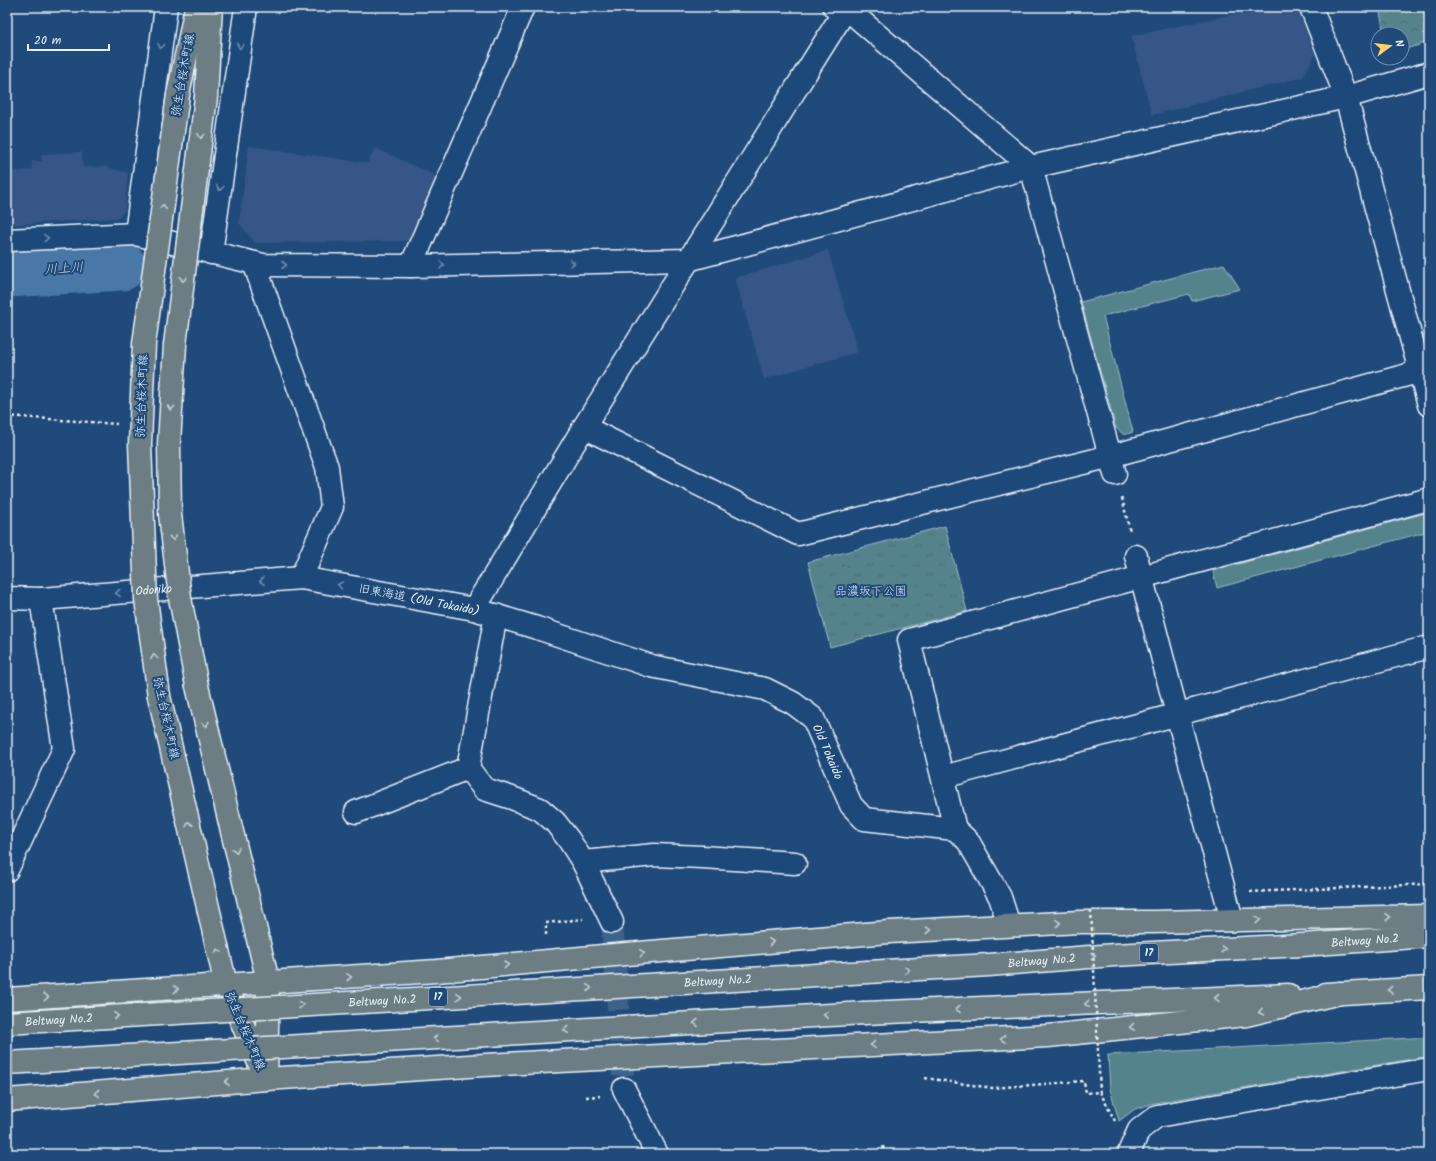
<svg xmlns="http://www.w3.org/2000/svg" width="1436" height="1161" viewBox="0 0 1436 1161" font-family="Kalam,'Klee One',sans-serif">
  <defs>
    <pattern id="forest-crowns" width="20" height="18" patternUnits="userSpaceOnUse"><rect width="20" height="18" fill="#55838c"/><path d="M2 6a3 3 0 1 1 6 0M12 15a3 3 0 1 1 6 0" fill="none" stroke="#4f6b72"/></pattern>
    <pattern id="park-tufts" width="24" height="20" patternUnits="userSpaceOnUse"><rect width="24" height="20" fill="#55838c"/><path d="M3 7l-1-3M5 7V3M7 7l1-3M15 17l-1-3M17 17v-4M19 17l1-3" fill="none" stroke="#4f6b72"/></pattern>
  </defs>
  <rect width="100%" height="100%" fill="#1f4a7a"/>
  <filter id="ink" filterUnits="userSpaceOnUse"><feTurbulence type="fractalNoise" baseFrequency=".025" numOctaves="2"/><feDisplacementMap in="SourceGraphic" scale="8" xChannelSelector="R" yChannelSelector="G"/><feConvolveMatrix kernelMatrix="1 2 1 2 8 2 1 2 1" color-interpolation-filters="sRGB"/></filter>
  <g filter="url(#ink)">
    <path fill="#345786" d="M 1268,7 L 1297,7 L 1315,55 L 1303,77 L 1152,115 L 1131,36 Z
      M 249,146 L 368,163 L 375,148 L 436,176 L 409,241 L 255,243 L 239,223 Z
      M 82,152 L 83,167 L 104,166 L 128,173 L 125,210 L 117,218 L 7,225 L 7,172 L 32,170 L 32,161 L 42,161 L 41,154 Z
      M 828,250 L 858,352 L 764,379 L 735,278 Z"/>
    <path fill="#55838c" stroke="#9ebac2" d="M 1224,264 L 1240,289 L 1192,301 L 1189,294 L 1103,316 L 1133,432 L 1124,435 L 1116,428 L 1081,302 Z
      M 1429,512 L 1429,531 L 1217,588 L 1213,571 Z
      M 1429,1037 L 1429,1056 L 1154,1103 L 1135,1109 L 1119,1121 L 1110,1089 L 1108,1055 Z"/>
    <path fill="url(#forest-crowns)" stroke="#9ebac2" d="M 1379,7 L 1429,7 L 1429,42 L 1402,50 L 1402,34 L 1384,34 Z"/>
    <path fill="url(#park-tufts)" stroke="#9ebac2" d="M 945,526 L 967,611 L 830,647 L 808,562 Z"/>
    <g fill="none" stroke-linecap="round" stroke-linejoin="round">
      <path stroke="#4a78a6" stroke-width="49" d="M 7,273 L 122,266"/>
      <path stroke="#3d638d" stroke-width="22" stroke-dasharray="22 11" stroke-linecap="butt" d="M 612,922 L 624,1089"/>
      <defs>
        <g id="minor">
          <path d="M 834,7 L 846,8 L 1031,167 L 1115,474"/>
          <path d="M 1311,7 L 1346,97 L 1429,405"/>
          <path d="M 136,234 L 166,7"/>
          <path d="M 7,240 L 136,234 L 263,265 L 411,266 L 688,260 L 1031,167 L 1346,97 L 1429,73"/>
          <path d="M 211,253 L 246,7"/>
          <path d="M 254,263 L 327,467 L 332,507 L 301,578"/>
          <path d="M 411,266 L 523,7"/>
          <path d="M 584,427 L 798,534 L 1111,456 L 1429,369"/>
          <path d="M 1136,556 L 1177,714 L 1232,920"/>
          <path id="s1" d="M 7,598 L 41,599 L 301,578 L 474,609 L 537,628 L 651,666 L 765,689 L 793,703 L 813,718 L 851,805 L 864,819 L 955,829 L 968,841 L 1000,897 L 1009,925"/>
          <path d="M 474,609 L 584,427 L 847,7"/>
          <path d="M 496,615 L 468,768 L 484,789 L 512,798 L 540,809 L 555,822 L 569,840 L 583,862 L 612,922"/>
          <path d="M 943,777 L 1429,647"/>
          <path d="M 356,812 L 468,768"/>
          <path d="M 955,829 L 909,640 L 1429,499"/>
          <path d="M 583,862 L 654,855 L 702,857 L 795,863"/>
          <path d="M 7,870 L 64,749 L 41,599"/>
          <path d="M 624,1089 L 657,1154"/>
          <path d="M 1132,1154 L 1130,1150 L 1139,1130 L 1157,1116 L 1429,1069"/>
        </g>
        <g id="major">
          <path d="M 178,95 L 196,7"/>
          <path d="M 206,97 L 211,7"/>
          <path d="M 197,686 L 268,981 L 266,1079"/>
          <path d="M 159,696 L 226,985 L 260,1065"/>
          <path d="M 889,932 L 1080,922 L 1154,922 L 1429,916"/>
          <path id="s2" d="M 868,972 L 989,965 L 1114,955 L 1302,945 L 1429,936"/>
          <path d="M 1326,994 L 1429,988"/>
          <path d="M 7,999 L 437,971 L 603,956"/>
          <path d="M 865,1013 L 1288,995"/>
          <path d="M 7,1100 L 266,1079 L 484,1065 L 1048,1036 L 1246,1015 L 1340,993"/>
        </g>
      </defs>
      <use href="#minor" stroke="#e8f1f8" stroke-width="25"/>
      <use href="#major" stroke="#e8f1f8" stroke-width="25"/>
      <path stroke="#e8f1f8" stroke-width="2.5" stroke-dasharray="3 3" stroke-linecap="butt" d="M 7,416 L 117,424
        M 1122,498 L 1130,532
        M 1250,892 L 1429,884
        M 546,935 L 546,923 L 583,919
        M 925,1078 L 992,1088 L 1084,1081 L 1086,1093 L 1100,1092 L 1115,1121
        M 586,1097 L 600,1096
        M 883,1146 L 885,1154"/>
      <use href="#minor" stroke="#1f4a7a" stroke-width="22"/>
      <use href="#major" stroke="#6c7e84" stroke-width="22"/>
      <defs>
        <g id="major-bridge">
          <path d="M 197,686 L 180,598 L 170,514 L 169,443 L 175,345 L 206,97"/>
          <path d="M 159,696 L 146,599 L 140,444 L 144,344 L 178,95"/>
          <path d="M 603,956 L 889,932"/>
          <path id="s3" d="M 7,1023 L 868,972"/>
          <path d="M 7,1063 L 865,1013"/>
        </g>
      </defs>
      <use href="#major-bridge" stroke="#e8f1f8" stroke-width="25" stroke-linecap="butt"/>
      <path stroke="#e8f1f8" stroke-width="2.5" stroke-dasharray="3 3" stroke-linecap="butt" d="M 1091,910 L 1100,1092"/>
      <use href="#major-bridge" stroke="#6c7e84" stroke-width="22"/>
    </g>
    <defs><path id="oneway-chevron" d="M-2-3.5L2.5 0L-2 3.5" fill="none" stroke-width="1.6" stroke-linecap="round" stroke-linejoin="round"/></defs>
    <g stroke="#6f8dac">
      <use href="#oneway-chevron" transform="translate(161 46) rotate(98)"/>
      <use href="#oneway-chevron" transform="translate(240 46) rotate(98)"/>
      <use href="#oneway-chevron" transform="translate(220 188) rotate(98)"/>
      <use href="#oneway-chevron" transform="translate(46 238) rotate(-3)"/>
      <use href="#oneway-chevron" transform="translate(572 263) rotate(-1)"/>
      <use href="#oneway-chevron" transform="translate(284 265)"/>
      <use href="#oneway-chevron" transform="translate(442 265) rotate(-1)"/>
      <use href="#oneway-chevron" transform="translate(262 581) rotate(175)"/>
      <use href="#oneway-chevron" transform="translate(340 585) rotate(-170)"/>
      <use href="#oneway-chevron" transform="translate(118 593) rotate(175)"/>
    </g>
    <g stroke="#c3ced5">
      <use href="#oneway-chevron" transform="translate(201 136) rotate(97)"/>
      <use href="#oneway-chevron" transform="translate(163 207) rotate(-82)"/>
      <use href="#oneway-chevron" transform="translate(183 279) rotate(97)"/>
      <use href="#oneway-chevron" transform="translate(171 408) rotate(94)"/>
      <use href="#oneway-chevron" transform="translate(173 538) rotate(83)"/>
      <use href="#oneway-chevron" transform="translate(154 657) rotate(-98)"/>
      <use href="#oneway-chevron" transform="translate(206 724) rotate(76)"/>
      <use href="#oneway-chevron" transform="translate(189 824) rotate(-103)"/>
      <use href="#oneway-chevron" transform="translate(236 850) rotate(76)"/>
      <use href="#oneway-chevron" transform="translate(1388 917) rotate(-2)"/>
      <use href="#oneway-chevron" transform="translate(1258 920) rotate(-1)"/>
      <use href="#oneway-chevron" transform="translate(1058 923) rotate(-3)"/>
      <use href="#oneway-chevron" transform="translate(928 930) rotate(-3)"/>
      <use href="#oneway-chevron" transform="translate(771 942) rotate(-5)"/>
      <use href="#oneway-chevron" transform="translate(1223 949) rotate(-3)"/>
      <use href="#oneway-chevron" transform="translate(218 951) rotate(-103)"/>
      <use href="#oneway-chevron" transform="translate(642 953) rotate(-5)"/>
      <use href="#oneway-chevron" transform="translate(1093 956) rotate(-5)"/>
      <use href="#oneway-chevron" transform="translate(506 965) rotate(-5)"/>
      <use href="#oneway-chevron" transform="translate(907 970) rotate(-4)"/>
      <use href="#oneway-chevron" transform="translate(349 977) rotate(-4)"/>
      <use href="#oneway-chevron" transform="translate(589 988) rotate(-3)"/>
      <use href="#oneway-chevron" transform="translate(176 989) rotate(-4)"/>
      <use href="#oneway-chevron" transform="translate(1390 990) rotate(177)"/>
      <use href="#oneway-chevron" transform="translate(459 996) rotate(-3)"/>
      <use href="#oneway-chevron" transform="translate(46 997) rotate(-3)"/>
      <use href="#oneway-chevron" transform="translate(1217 998) rotate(178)"/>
      <use href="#oneway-chevron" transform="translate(1087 1004) rotate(178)"/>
      <use href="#oneway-chevron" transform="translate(301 1005) rotate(-3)"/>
      <use href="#oneway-chevron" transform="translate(958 1009) rotate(178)"/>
      <use href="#oneway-chevron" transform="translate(1261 1012) rotate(167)"/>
      <use href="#oneway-chevron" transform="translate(826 1015) rotate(177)"/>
      <use href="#oneway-chevron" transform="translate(116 1016) rotate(-3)"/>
      <use href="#oneway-chevron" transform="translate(696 1023) rotate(177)"/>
      <use href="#oneway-chevron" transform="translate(1132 1027) rotate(174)"/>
      <use href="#oneway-chevron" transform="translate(566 1030) rotate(177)"/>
      <use href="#oneway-chevron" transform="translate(436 1038) rotate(177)"/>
      <use href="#oneway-chevron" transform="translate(1003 1039) rotate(177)"/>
      <use href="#oneway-chevron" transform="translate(873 1045) rotate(177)"/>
      <use href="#oneway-chevron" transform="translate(227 1082) rotate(175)"/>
      <use href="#oneway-chevron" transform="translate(97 1093) rotate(175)"/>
    </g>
  </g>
  <g text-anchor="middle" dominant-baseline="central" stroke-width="4" stroke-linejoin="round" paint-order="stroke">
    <g fill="#1f4a7a" stroke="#acbfd2" stroke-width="1">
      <rect x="1140" y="944" width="18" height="18" rx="3"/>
      <rect x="429" y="988" width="18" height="18" rx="3"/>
    </g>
    <g font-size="11" font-weight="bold" fill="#e8f1f8">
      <text x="1149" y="953">17</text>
      <text x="438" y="997">17</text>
    </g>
    <g font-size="12" fill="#e8f1f8" stroke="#1f4a7a">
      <text transform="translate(183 75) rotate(-80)">弥生台桜木町線</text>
      <text transform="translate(142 396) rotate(-88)">弥生台桜木町線</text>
      <text stroke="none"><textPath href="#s1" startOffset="147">Odoriko</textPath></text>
      <text transform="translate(419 600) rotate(11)">旧東海道 (Old Tokaido)</text>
      <text transform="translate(166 718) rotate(78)">弥生台桜木町線</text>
      <text stroke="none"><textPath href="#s1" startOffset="866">Old Tokaido</textPath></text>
      <text stroke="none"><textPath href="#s2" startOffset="498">Beltway No.2</textPath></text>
      <text stroke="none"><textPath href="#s2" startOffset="174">Beltway No.2</textPath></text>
      <text stroke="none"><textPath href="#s3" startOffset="712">Beltway No.2</textPath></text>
      <text stroke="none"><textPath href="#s3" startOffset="376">Beltway No.2</textPath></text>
      <text stroke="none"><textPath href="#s3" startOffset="52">Beltway No.2</textPath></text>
      <text transform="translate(245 1031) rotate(67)">弥生台桜木町線</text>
    </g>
    <g font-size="12" fill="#d2e0e8" stroke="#1f4a7a">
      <text x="871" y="591">品濃坂下公園</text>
    </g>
    <g font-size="13" font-style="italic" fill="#d0dfec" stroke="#1f4a7a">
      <text transform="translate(64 269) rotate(-4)">川上川</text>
    </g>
  </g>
  <rect width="1436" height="1161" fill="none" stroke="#1f4a7a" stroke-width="24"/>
  <rect x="12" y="12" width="1412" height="1137" fill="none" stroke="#e8f1f8" stroke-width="1.5" filter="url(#ink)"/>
  <g transform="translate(1390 46) rotate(75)"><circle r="19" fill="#1f4a7a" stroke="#6f8dac"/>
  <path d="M0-3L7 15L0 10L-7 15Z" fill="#ffd166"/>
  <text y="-6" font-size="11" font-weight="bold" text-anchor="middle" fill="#e8f1f8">N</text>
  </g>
  <path d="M28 44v6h81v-6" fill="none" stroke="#e8f1f8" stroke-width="2"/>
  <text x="34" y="44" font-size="12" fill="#e8f1f8" stroke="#1f4a7a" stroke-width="3" paint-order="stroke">20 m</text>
</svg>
